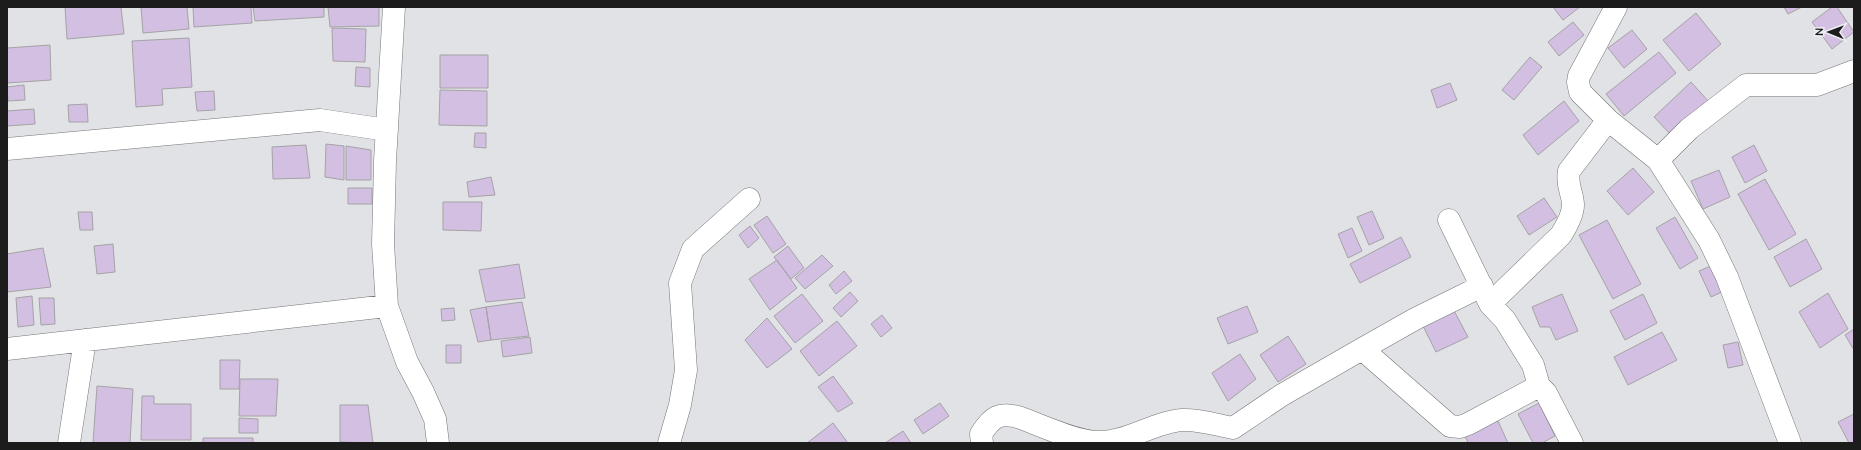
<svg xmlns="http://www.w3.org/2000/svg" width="1861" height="450" viewBox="0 0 1861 450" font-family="'Nunito Sans',sans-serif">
  <rect width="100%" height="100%" fill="#e1e2e5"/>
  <path fill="#d3bfe2" stroke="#a4a3a5" d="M 65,7 L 121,7 L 124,34 L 67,39 Z
    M 141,7 L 187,7 L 189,29 L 143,33 Z
    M 193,7 L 251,7 L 252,23 L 194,27 Z
    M 253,7 L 324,7 L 324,17 L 255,21 Z
    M 328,7 L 379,7 L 379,26 L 330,27 Z
    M 1553,7 L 1580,7 L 1563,20 Z
    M 1784,7 L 1802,7 L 1788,14 Z
    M 1832,7 L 1837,7 L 1854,32 L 1832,49 L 1812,22 Z
    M 1696,13 L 1721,44 L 1689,71 L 1663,40 Z
    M 1573,22 L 1584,35 L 1559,56 L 1548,42 Z
    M 332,28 L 366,29 L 365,62 L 333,61 Z
    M 1632,30 L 1647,49 L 1624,68 L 1608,48 Z
    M 189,38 L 192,87 L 162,89 L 163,105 L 136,107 L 132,41 Z
    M 50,45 L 51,80 L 7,83 L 7,48 Z
    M 1659,52 L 1676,73 L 1624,116 L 1606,94 Z
    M 440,55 L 488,55 L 488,88 L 440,88 Z
    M 1530,57 L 1542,67 L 1514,100 L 1502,90 Z
    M 356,67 L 370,68 L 370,87 L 355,86 Z
    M 1691,82 L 1709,102 L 1672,136 L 1654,117 Z
    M 1450,83 L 1457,100 L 1437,108 L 1431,90 Z
    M 24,85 L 25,100 L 8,101 L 7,87 Z
    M 440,90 L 487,91 L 487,126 L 439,125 Z
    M 214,91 L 215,110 L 197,111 L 195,92 Z
    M 1564,101 L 1579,121 L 1538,155 L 1523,135 Z
    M 87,104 L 88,122 L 69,122 L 68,105 Z
    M 34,109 L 35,124 L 7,126 L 7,111 Z
    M 475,133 L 486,133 L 486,148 L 474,147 Z
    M 326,144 L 344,146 L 344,180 L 325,177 Z
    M 306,145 L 310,178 L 273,179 L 272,147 Z
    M 1754,145 L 1767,171 L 1745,183 L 1732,157 Z
    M 346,146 L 371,150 L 371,180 L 346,180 Z
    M 1633,168 L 1654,192 L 1628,215 L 1607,191 Z
    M 1719,170 L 1730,197 L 1703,209 L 1691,181 Z
    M 491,177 L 495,195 L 469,197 L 467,182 Z
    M 1765,179 L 1796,234 L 1769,250 L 1738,194 Z
    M 348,188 L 372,188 L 372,204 L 348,204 Z
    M 1544,198 L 1557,217 L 1529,235 L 1517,216 Z
    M 443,202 L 482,202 L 481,231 L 443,230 Z
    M 1372,211 L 1384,238 L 1369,245 L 1357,217 Z
    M 78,212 L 92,212 L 93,230 L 80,230 Z
    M 767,216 L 786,244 L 773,253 L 754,225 Z
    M 1675,217 L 1698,258 L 1680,269 L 1656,228 Z
    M 1607,220 L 1641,284 L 1613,299 L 1579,235 Z
    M 750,226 L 759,238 L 748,248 L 739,235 Z
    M 1352,228 L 1362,251 L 1348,258 L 1338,234 Z
    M 1401,237 L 1411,257 L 1360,283 L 1350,264 Z
    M 1806,239 L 1822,269 L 1790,287 L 1774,257 Z
    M 113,244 L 115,272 L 97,274 L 94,246 Z
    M 788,246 L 804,268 L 791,279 L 774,257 Z
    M 43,248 L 51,287 L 7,292 L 7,254 Z
    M 822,255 L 833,266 L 805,289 L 795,278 Z
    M 777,260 L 797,288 L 770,310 L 749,279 Z
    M 519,264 L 525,298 L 486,302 L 479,270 Z
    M 1713,265 L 1726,290 L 1711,297 L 1699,271 Z
    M 844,271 L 852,281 L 836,294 L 829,285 Z
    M 850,292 L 858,301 L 841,317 L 833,308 Z
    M 1828,293 L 1848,329 L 1820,348 L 1799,312 Z
    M 802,294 L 823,321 L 795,343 L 774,316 Z
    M 1562,294 L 1578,331 L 1556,340 L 1550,327 L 1540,327 L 1532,307 Z
    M 1643,294 L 1657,323 L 1625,340 L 1610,311 Z
    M 32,296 L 34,325 L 18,327 L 16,298 Z
    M 39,298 L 54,298 L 55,324 L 41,325 Z
    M 522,302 L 529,336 L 491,340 L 486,307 Z
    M 1451,305 L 1468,337 L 1436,352 L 1420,320 Z
    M 1247,306 L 1258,332 L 1228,344 L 1217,318 Z
    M 486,307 L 491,340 L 478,342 L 470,310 Z
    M 454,308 L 455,320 L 442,321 L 441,309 Z
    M 882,315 L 892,328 L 881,337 L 871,324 Z
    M 767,318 L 792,349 L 767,368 L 745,340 Z
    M 837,321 L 857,346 L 819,376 L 800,351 Z
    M 1854,329 L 1854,350 L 1845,335 Z
    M 1662,332 L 1677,360 L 1628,385 L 1614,357 Z
    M 1288,336 L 1306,364 L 1278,382 L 1260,355 Z
    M 530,337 L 532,353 L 503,357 L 501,341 Z
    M 1738,342 L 1743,365 L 1728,368 L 1723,345 Z
    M 446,345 L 461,345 L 461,363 L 446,363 Z
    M 1240,354 L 1256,379 L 1228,401 L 1212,373 Z
    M 220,360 L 240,360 L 239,389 L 220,389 Z
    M 833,376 L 853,403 L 838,412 L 818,387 Z
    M 240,379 L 278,379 L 276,416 L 239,416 Z
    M 97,386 L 133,389 L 130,443 L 93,443 Z
    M 142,396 L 154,396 L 154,404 L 191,404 L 191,440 L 141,440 Z
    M 940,403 L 949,416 L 923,434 L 914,420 Z
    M 1539,403 L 1555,436 L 1542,443 L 1533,443 L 1518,414 Z
    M 340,405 L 368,405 L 373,443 L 340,442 Z
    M 1854,414 L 1854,443 L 1849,443 L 1838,422 Z
    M 239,418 L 258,419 L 258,433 L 239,433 Z
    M 1498,421 L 1508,443 L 1468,443 L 1463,431 Z
    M 833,423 L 848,443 L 807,443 Z
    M 903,431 L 911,443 L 885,443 Z
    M 203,438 L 253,438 L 253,443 L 203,443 Z"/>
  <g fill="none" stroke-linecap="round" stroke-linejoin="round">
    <defs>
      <path id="street" d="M 394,7 L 385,161 L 383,244 L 387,306 L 407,362 L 423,392 L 435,419 L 438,443
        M 1616,7 L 1579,76 L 1578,82 L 1580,92 L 1608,120 L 1658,160
        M 7,149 L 320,120 L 387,130
        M 1449,220 L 1490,304 L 1505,320 L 1533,365 L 1539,386 L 1546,393 L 1572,443
        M 1490,304 L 1561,235 C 1566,227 1573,215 1573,205 C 1573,193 1566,186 1569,171 L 1608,120
        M 7,349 L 387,306
        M 1362,349 L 1415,319 L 1482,286
        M 69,443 L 85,340
        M 669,443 L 680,405 L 686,370 L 680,283 L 693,249 L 749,199
        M 982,443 L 981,434 C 992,417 999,411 1021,418 C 1042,426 1075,441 1096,442 C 1124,444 1154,422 1182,420 C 1198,419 1217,425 1233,428 L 1282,395 L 1362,349 L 1450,426 L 1460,427 L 1468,424 L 1539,386
        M 1790,443 L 1727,277 L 1709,240 L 1658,160 L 1689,129 L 1746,85 L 1817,85 L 1854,71"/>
    </defs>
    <use href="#street" stroke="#757678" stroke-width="23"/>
    <use href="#street" stroke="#fff" stroke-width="22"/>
  </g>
  <rect width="1861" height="450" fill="none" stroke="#1c1c1d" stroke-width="16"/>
  <g transform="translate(1829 32) rotate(271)" stroke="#eeeff2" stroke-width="3" paint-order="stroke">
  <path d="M0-3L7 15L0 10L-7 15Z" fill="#1c1c1d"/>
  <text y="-6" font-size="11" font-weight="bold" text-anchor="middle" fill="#1c1c1d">N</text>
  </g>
</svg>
